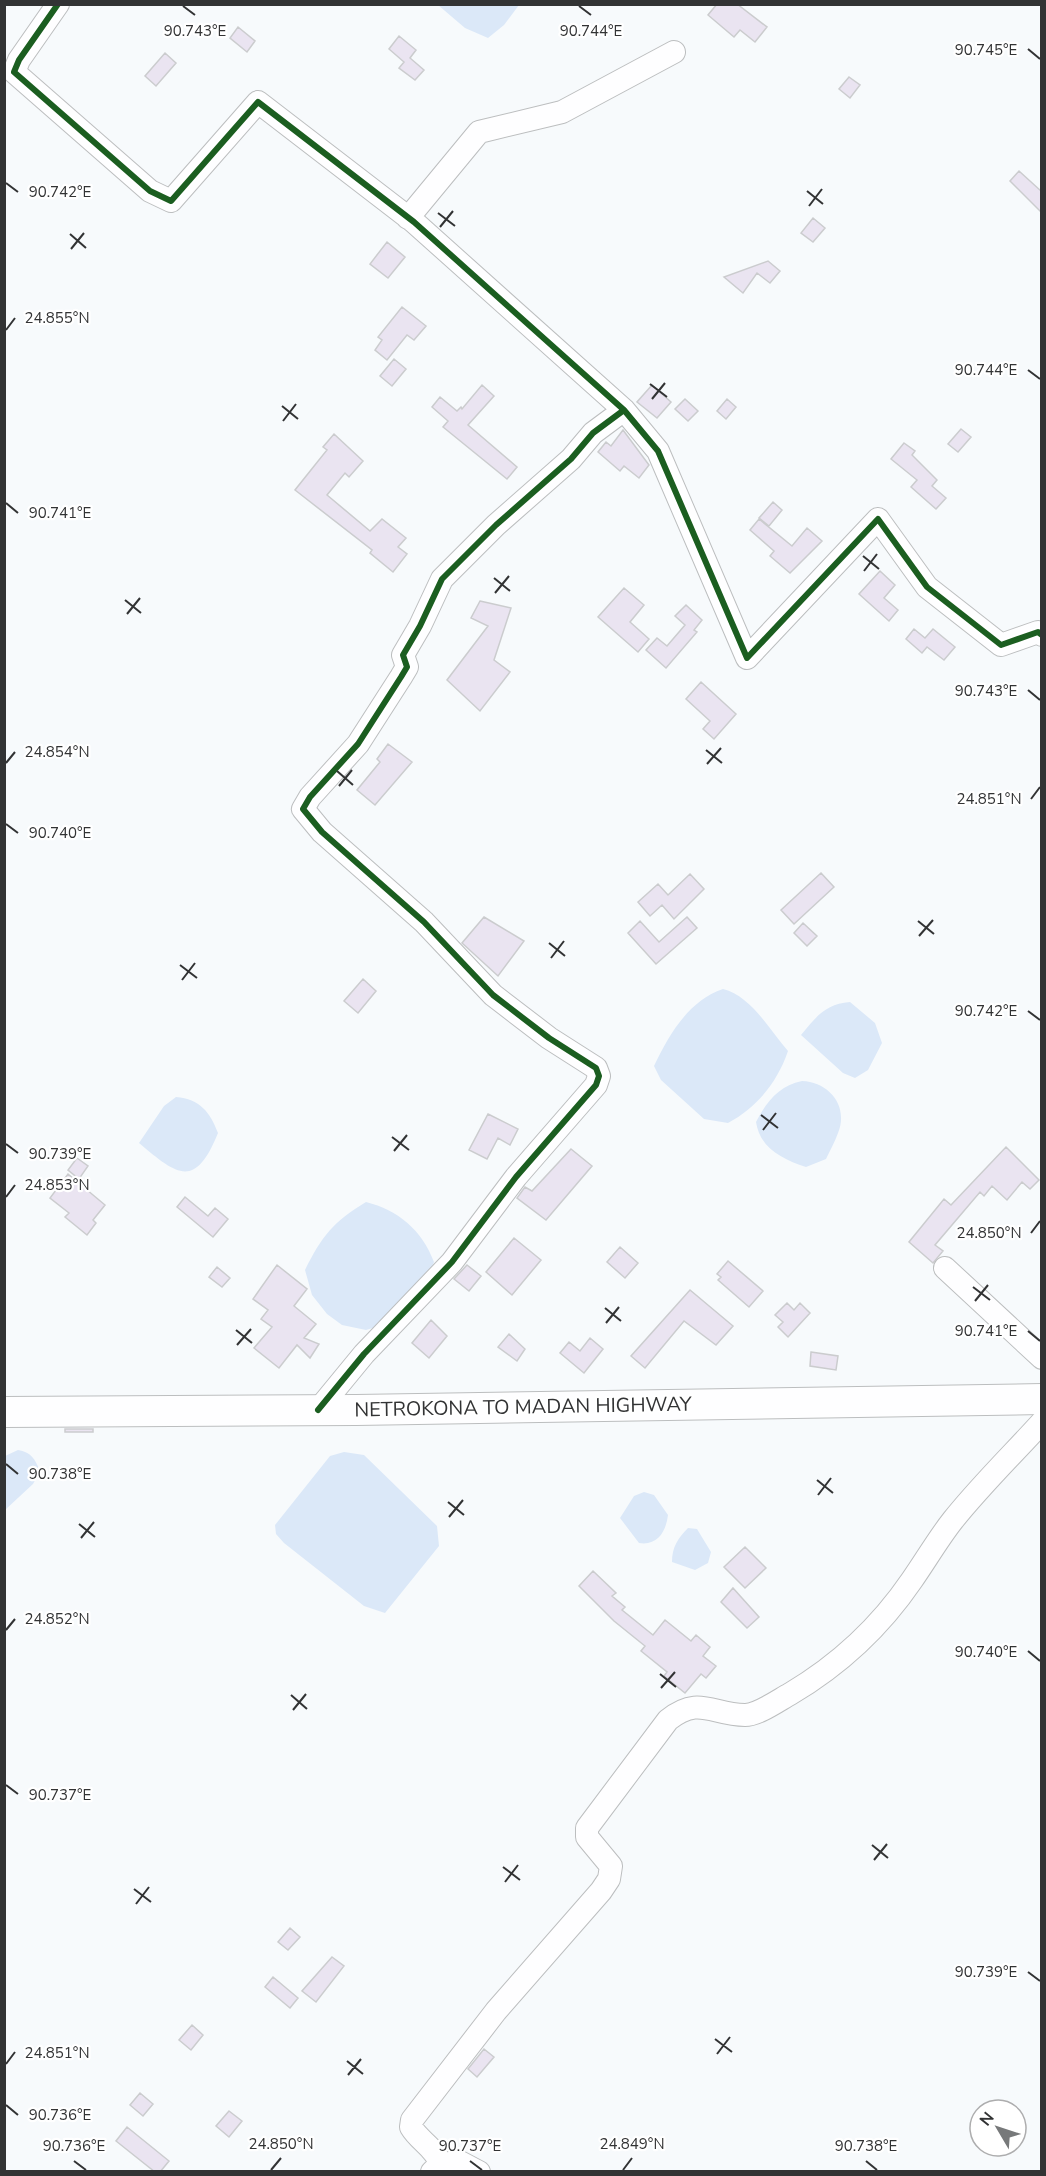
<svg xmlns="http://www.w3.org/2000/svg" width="1046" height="2176" viewBox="0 0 1046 2176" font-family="'Nunito Sans',sans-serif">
  <rect width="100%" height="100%" fill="#f7fafc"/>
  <path fill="#dbe8f8" d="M 438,5 L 519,5 L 504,25 L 488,38 L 465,28 Z
    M 723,989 C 751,996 769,1029 788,1051 C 777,1083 757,1107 728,1123 L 704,1119 L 661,1080 L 654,1066 C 669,1035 688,1001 723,989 Z
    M 850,1002 L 875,1023 L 882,1043 L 868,1070 L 855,1078 L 843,1073 L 801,1035 C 816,1017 825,1004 850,1002 Z
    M 802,1081 C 829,1082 849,1106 838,1133 C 835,1142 830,1150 826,1159 L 806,1167 C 782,1159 760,1148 756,1122 C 767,1101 779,1086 802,1081 Z
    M 176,1097 C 200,1099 210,1112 218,1133 C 195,1190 177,1175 139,1143 L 164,1106 Z
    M 366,1202 C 398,1210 422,1230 434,1262 L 427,1279 L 383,1325 L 366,1330 L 342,1325 L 327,1314 L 312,1295 L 305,1270 C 322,1236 333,1222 366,1202 Z
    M 18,1450 C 31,1452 35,1459 40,1471 L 33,1484 L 5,1510 L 5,1456 Z
    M 344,1452 L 364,1455 L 437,1526 L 439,1546 L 385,1613 L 364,1606 L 284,1543 L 276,1534 L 275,1525 L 330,1456 Z
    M 644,1492 L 654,1495 L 668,1515 C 666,1531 658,1546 639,1543 L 620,1518 L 634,1496 Z
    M 688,1528 L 697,1529 L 711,1552 L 708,1563 L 695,1570 L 672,1562 C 672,1547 678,1538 688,1528 Z"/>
  <path fill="#eae4f1" stroke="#cbccce" stroke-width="1.5" d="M 717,4 L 737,4 L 767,27 L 755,42 L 740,30 L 734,37 L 708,15 Z
    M 238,27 L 255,41 L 247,52 L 230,38 Z
    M 399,36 L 416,50 L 410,58 L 424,70 L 415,80 L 399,68 L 404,62 L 389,49 Z
    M 165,53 L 176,63 L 156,86 L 145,76 Z
    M 849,77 L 860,85 L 850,98 L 839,89 Z
    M 1019,171 L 1041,191 L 1041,212 L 1010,181 Z
    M 813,218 L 825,228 L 813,242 L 801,233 Z
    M 387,242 L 405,257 L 388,278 L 370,264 Z
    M 768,261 L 780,271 L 770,283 L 757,273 L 743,293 L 724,277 Z
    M 402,307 L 426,326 L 414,340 L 407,335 L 387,360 L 375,350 L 382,340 L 378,337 Z
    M 394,359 L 406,369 L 392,386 L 380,376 Z
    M 482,385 L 494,396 L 468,425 L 517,467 L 507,479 L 443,427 L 448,421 L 432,407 L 440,397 L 457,411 L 461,407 L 462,409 Z
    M 652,385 L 671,402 L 657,418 L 637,402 Z
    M 685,399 L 698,411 L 688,421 L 675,409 Z
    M 727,399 L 736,407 L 726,419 L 717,411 Z
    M 961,429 L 971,437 L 958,452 L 948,444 Z
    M 623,430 L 649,465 L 639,478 L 624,466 L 620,471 L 598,452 L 606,442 L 611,446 Z
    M 334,434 L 363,461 L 349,477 L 345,473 L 327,495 L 370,531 L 382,519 L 406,538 L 398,547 L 407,554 L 393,572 L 370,553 L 372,550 L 295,490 L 327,450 L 323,447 Z
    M 904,443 L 915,451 L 912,455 L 937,480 L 932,486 L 946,498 L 936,509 L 911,487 L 917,480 L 891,459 Z
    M 773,502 L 782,510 L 769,526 L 759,518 Z
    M 759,519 L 792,546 L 807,528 L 822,541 L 790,573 L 770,556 L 774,551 L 750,530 Z
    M 880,571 L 895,585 L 884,598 L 898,610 L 889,621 L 859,594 Z
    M 624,588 L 644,605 L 630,622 L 649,639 L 638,652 L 598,617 Z
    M 480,601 L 511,608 L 494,660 L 510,672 L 480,711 L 447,680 L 488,626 L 471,618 Z
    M 686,605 L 702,620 L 694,630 L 697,632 L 666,668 L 646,650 L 657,638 L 667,646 L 685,625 L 675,616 Z
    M 914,629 L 925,638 L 933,629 L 955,647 L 944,660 L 927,647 L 922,653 L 906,639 Z
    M 701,682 L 736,714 L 714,739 L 703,729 L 710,721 L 686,699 Z
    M 388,744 L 412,762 L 375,805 L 357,790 L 380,762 L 377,759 Z
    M 821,873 L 834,887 L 794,924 L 781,910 Z
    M 690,874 L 704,889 L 674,919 L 662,905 L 650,916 L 638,902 L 658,884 L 668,895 Z
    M 484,917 L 524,941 L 498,976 L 462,943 Z
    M 687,917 L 697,928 L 656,964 L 628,933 L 640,921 L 659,942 Z
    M 803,923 L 817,936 L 807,946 L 794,933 Z
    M 363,979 L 376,991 L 358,1013 L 344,1001 Z
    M 488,1114 L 518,1129 L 510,1145 L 498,1138 L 487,1159 L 469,1150 Z
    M 1006,1147 L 1039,1180 L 1030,1189 L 1022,1182 L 1007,1200 L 992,1186 L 984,1196 L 980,1192 L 935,1245 L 943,1251 L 933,1263 L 909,1242 L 944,1199 L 951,1205 Z
    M 571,1149 L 592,1166 L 546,1220 L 517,1198 L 525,1187 L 532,1191 Z
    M 77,1158 L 88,1166 L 79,1179 L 68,1170 Z
    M 68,1174 L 105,1205 L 93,1220 L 96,1223 L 87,1235 L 65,1217 L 69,1213 L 50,1198 Z
    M 185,1197 L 208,1216 L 215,1208 L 228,1219 L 213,1237 L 177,1207 Z
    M 514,1238 L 541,1260 L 512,1295 L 486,1272 Z
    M 620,1247 L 638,1263 L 625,1278 L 607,1262 Z
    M 728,1261 L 763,1291 L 749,1307 L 718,1280 L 721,1277 L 717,1274 Z
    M 277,1265 L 307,1289 L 294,1306 L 316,1324 L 304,1338 L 319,1344 L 310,1358 L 297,1345 L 279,1368 L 254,1348 L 272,1327 L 261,1319 L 268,1310 L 253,1299 Z
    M 467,1265 L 481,1276 L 469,1291 L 454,1279 Z
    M 217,1267 L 230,1278 L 222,1287 L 209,1277 Z
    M 690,1290 L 733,1326 L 716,1345 L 684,1321 L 645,1368 L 631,1356 Z
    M 787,1303 L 794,1310 L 800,1303 L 810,1313 L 788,1337 L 778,1327 L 783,1322 L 775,1315 Z
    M 431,1320 L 447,1336 L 429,1358 L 412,1343 Z
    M 509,1334 L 525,1349 L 517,1361 L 498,1347 Z
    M 590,1338 L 603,1349 L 584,1373 L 560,1353 L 569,1342 L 580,1351 Z
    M 811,1352 L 838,1356 L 836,1370 L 810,1366 Z
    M 65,1429 L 93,1429 L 93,1432 L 65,1432 Z
    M 745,1547 L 766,1568 L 745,1588 L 724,1567 Z
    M 593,1571 L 616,1593 L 612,1596 L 625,1607 L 622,1610 L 653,1635 L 665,1620 L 691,1641 L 696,1635 L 710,1647 L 703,1656 L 716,1666 L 706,1678 L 701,1674 L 685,1693 L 664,1676 L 667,1672 L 641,1651 L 645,1646 L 614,1621 L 579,1586 Z
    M 733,1588 L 759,1617 L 747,1628 L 721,1602 Z
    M 290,1928 L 300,1937 L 288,1950 L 278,1942 Z
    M 332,1957 L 344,1966 L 316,2002 L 302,1991 Z
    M 273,1977 L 298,1998 L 290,2008 L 265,1987 Z
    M 192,2025 L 203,2035 L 191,2050 L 179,2040 Z
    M 484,2049 L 494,2057 L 477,2077 L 468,2069 Z
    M 140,2093 L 153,2104 L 143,2116 L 130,2105 Z
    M 229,2111 L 242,2121 L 229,2137 L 216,2126 Z
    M 127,2127 L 169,2161 L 160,2172 L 155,2172 L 116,2141 Z"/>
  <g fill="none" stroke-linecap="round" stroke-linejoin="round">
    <defs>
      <path id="minor" d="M 58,4 L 19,60 L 14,72 L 150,191 L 171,201 L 258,102 L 414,222 L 624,410 L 658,451 L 747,658 L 878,519 L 927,587 L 1001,645 L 1038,632 L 1042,635
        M 408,218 L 479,132 L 562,112 L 674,52
        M 945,1268 L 1042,1358
        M 318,1410 L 364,1354 L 452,1262 L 516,1177 L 596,1085 L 599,1076 L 596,1068 L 549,1038 L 493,995 L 424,922 L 322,832 L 303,809 L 310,797 L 358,744 L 401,677 L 407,667 L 403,655 L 420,626 L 442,579 L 496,525 L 571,459 L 593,433 L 624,410
        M 440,2164 L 460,2162 L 479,2172
        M 432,2172 L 440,2164 C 436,2148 419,2141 411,2127 L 412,2120 L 496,2011 L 601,1891 L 609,1879 L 611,1866 L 587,1837 L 587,1828 L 668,1720 C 699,1695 712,1715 745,1715 C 758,1715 779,1700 790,1694 C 839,1665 880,1627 912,1580 C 926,1560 938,1539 953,1520 C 981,1485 1012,1455 1042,1422"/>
      <path id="major" d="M 4,1412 L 356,1410 L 1042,1399"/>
    </defs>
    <use href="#minor" stroke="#bcbebf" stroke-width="24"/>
    <use href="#major" stroke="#bcbebf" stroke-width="32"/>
    <use href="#minor" stroke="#fefeff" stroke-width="22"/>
    <use href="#major" stroke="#fefeff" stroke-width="30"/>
    <defs>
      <path id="cycleway" d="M 58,4 L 19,60 L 14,72 L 150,191 L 171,201 L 258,102 L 414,222 L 624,410 L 658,451 L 747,658 L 878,519 L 927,587 L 1001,645 L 1038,632 L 1042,635
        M 318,1410 L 364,1354 L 452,1262 L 516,1177 L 596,1085 L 599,1076 L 596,1068 L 549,1038 L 493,995 L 424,922 L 322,832 L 303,809 L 310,797 L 358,744 L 401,677 L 407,667 L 403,655 L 420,626 L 442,579 L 496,525 L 571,459 L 593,433 L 624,410"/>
    </defs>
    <use href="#cycleway" stroke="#fff" stroke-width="10"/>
    <use href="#cycleway" stroke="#1b5e20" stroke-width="6"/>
  </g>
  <path fill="none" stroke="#323334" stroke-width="2" d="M 183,6 L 195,15M 579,6 L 591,15M 1028,49 L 1040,59M 6,183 L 18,192M 807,191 L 823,204M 809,206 L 822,189M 438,213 L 455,226M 440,227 L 453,211M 70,234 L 86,248M 71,249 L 84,233M 6,330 L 15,318M 1028,370 L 1040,379M 650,384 L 667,397M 652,399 L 665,383M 282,406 L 298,419M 283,421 L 296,404M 6,503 L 18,513M 863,556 L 879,569M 864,571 L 877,554M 494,578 L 510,591M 495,593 L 509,576M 125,600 L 141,613M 127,614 L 140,598M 1028,690 L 1040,700M 706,750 L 722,763M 6,763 L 15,752M 707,764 L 721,748M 337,771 L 353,785M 339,786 L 352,770M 1031,799 L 1040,787M 6,824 L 18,833M 918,921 L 934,934M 919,936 L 933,920M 549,943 L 565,956M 551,958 L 564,941M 180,965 L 197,978M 182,980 L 195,963M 1028,1011 L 1040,1020M 761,1115 L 778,1128M 763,1130 L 776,1113M 392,1137 L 409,1150M 6,1144 L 18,1153M 394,1151 L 407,1135M 6,1197 L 15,1185M 1031,1233 L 1040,1221M 973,1287 L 990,1300M 975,1301 L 988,1285M 605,1308 L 621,1321M 606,1323 L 619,1307M 236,1330 L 252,1343M 1028,1331 L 1040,1341M 237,1345 L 251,1329M 6,1464 L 18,1474M 817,1480 L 833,1493M 818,1495 L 831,1478M 448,1502 L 464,1515M 449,1517 L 463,1500M 79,1524 L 95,1537M 81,1538 L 94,1522M 6,1630 L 15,1619M 1028,1651 L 1040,1661M 660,1674 L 676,1687M 661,1688 L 675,1672M 291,1695 L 307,1709M 293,1710 L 306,1694M 6,1785 L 18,1794M 872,1845 L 888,1858M 874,1860 L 887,1844M 503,1867 L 520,1880M 505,1882 L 518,1865M 134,1889 L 151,1902M 136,1904 L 149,1887M 1028,1972 L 1040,1981M 715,2039 L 732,2052M 717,2054 L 730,2037M 347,2061 L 363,2074M 6,2064 L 15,2052M 348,2075 L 361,2059M 6,2105 L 18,2115M 74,2161 L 86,2170M 470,2161 L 482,2170M 866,2161 L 877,2170M 271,2170 L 281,2158M 623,2170 L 632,2158"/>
  <g text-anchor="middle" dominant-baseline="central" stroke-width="4.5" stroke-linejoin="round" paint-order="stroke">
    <g font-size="20" fill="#323334" stroke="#fff">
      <text transform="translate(523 1407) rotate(-1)">NETROKONA TO MADAN HIGHWAY</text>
    </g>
  </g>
  <g font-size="15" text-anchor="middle" fill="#323334" stroke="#fff" stroke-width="4.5" stroke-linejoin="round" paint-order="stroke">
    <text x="195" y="36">90.743°E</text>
    <text x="591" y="36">90.744°E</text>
    <text x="986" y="55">90.745°E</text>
    <text x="60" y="197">90.742°E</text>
    <text x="57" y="323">24.855°N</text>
    <text x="986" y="375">90.744°E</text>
    <text x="60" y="518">90.741°E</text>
    <text x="986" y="696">90.743°E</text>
    <text x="57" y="757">24.854°N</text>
    <text x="989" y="804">24.851°N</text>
    <text x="60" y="838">90.740°E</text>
    <text x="986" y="1016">90.742°E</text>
    <text x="60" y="1159">90.739°E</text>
    <text x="57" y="1190">24.853°N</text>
    <text x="989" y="1238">24.850°N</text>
    <text x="986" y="1336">90.741°E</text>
    <text x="60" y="1479">90.738°E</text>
    <text x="57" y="1624">24.852°N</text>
    <text x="986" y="1657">90.740°E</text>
    <text x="60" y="1800">90.737°E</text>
    <text x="986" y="1977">90.739°E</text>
    <text x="57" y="2058">24.851°N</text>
    <text x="60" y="2120">90.736°E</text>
    <text x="281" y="2149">24.850°N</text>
    <text x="632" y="2149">24.849°N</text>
    <text x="74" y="2151">90.736°E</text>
    <text x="470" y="2151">90.737°E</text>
    <text x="866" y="2151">90.738°E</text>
  </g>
  <rect width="1046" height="2176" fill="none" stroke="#323334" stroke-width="12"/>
  <g transform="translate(998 2128) rotate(309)"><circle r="28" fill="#ffffff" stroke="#adadae" stroke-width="1.5"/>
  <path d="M0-4.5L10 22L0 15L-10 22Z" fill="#77797a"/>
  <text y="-9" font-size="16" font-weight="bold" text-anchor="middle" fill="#323334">N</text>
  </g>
</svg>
